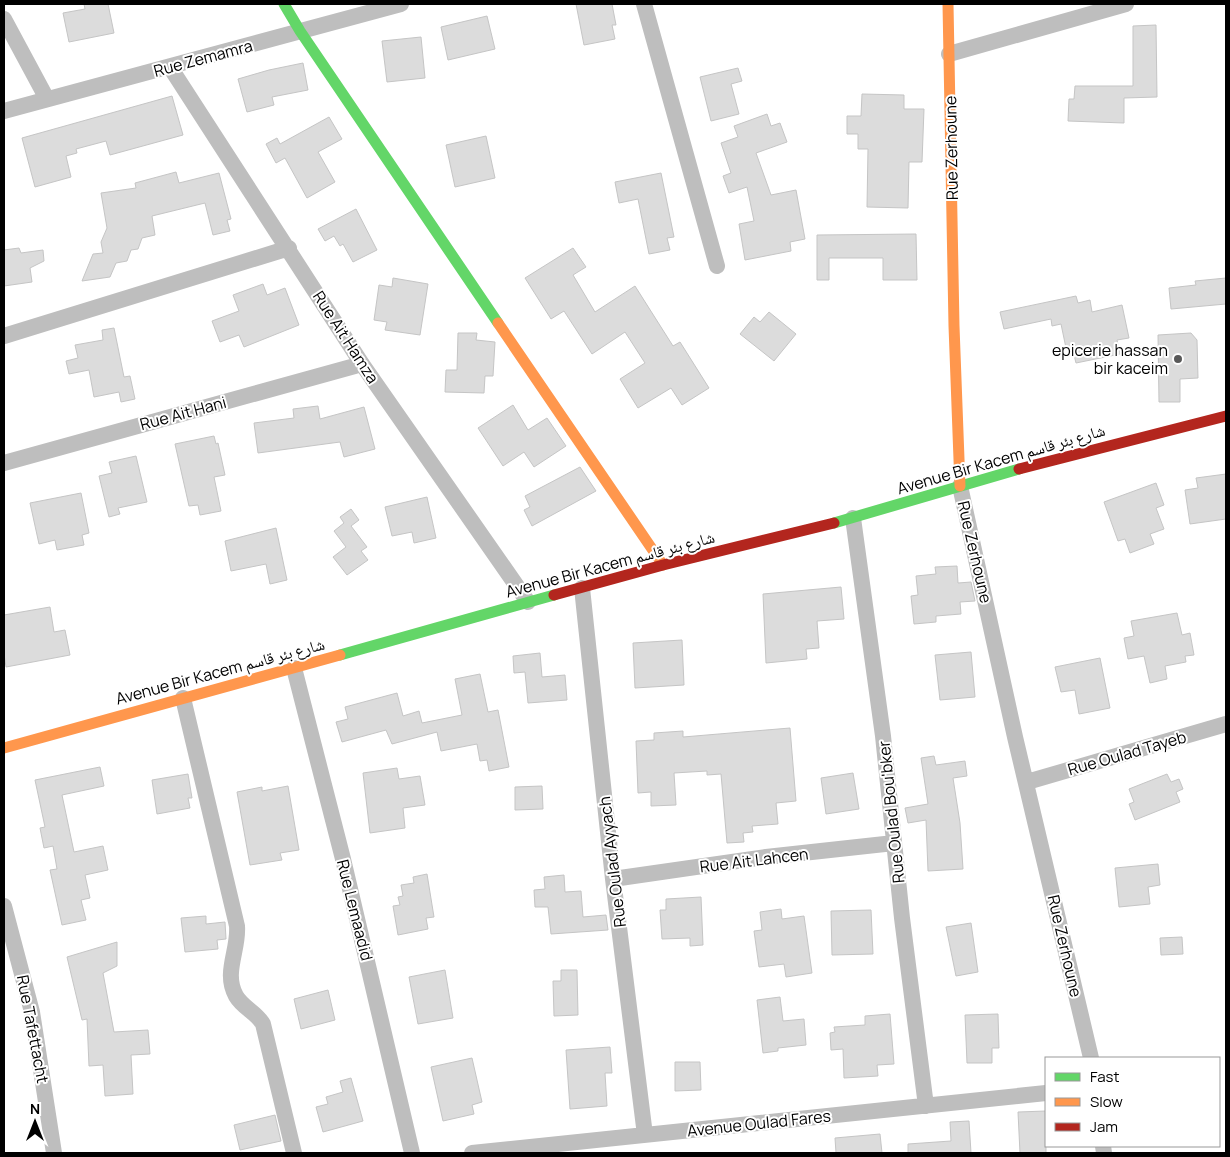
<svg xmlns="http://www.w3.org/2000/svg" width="1230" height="1157" viewBox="0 0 1230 1157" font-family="Manrope,'Noto Naskh Arabic',sans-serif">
  <rect width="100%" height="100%" fill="#fff"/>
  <path fill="#dcdcdc" stroke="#c5c5c5" d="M 84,4 L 108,4 L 114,33 L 69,42 L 63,13 L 85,9 Z
    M 576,4 L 612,4 L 616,25 L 612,25 L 615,39 L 584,45 Z
    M 487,16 L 495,49 L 448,60 L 441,27 Z
    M 1156,25 L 1157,97 L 1124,98 L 1124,123 L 1068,121 L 1069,99 L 1074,99 L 1075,86 L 1133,86 L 1133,26 Z
    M 421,37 L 425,78 L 387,82 L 382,41 Z
    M 303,63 L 308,90 L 272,97 L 274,105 L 247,112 L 238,79 L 269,70 Z
    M 738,68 L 742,81 L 731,84 L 739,114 L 711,121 L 700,77 Z
    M 862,94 L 904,95 L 904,109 L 924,109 L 922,162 L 909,162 L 908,208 L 867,207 L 868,149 L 858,149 L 858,134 L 847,134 L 847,116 L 861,116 Z
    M 172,96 L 183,135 L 110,155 L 106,141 L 76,149 L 77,153 L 66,156 L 71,177 L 35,187 L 22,138 Z
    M 767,114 L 771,126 L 780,123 L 787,142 L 756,153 L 771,195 L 796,190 L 805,239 L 790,242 L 791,251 L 745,260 L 739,224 L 754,221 L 747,187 L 729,193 L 723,176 L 731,173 L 721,143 L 738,137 L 734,126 Z
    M 329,117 L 342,139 L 318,152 L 335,182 L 307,198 L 285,158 L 276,163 L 266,144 L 277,138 L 280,144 Z
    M 486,136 L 495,178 L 455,187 L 446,145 Z
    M 176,172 L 179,183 L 219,173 L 231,219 L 227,220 L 230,231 L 213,235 L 205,203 L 152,216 L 155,235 L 142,238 L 138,249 L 131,250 L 127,261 L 116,263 L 110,277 L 82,281 L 93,254 L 103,253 L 101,242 L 107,228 L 101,193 L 136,188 L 135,183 Z
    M 661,173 L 674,237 L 667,238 L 670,250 L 649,254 L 638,199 L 619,203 L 615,182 Z
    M 356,209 L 377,250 L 353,262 L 343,244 L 340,246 L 334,236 L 325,241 L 318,229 Z
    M 916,234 L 917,280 L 883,280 L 883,258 L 829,258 L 829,280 L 817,280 L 817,235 Z
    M 19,248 L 21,253 L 43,250 L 44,261 L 30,268 L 32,282 L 4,286 L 4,250 Z
    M 573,248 L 586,267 L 573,275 L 595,312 L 635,286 L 673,346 L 680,342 L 709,388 L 682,405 L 671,388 L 638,408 L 620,379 L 645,363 L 625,332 L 592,354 L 564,311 L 551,319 L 525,278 Z
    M 393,278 L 428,284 L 420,335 L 385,330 L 387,322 L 374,320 L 379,285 L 392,287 Z
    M 1226,278 L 1226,304 L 1171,309 L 1169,288 L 1196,285 L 1195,281 Z
    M 263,284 L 267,295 L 285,288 L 299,325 L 244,347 L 239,335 L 220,342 L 212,321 L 239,311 L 233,295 Z
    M 1076,296 L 1078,303 L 1090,300 L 1092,312 L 1122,305 L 1129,338 L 1117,340 L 1120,354 L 1076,363 L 1072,347 L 1066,348 L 1061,324 L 1052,326 L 1051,319 L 1004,329 L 1000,312 Z
    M 769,312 L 796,334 L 774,361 L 740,334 L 754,317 L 760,322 Z
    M 114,328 L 124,377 L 130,376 L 135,399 L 121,402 L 119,392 L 94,397 L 89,370 L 69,374 L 66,361 L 78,358 L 75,345 L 103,340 L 102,330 Z
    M 458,333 L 477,333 L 476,340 L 495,342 L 493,376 L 485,376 L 484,393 L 445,392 L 446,370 L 457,370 Z
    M 1191,333 L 1197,340 L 1198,378 L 1180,379 L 1180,402 L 1159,402 L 1158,335 Z
    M 513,405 L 528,430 L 547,418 L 566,446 L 534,467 L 524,452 L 503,466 L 478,428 Z
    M 318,406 L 320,419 L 364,407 L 375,449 L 344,457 L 340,442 L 258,453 L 254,423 L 294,418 L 293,409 Z
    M 214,436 L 216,444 L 218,443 L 225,475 L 214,477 L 221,511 L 200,515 L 198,505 L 189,506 L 175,444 Z
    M 136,456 L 147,502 L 118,508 L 120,514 L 109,517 L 99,476 L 112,473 L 109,462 Z
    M 580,467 L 596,491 L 532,526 L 524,510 L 530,507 L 525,496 Z
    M 1226,474 L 1226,519 L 1190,524 L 1185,490 L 1198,488 L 1196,478 Z
    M 1156,483 L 1164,505 L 1156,508 L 1164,529 L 1150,534 L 1154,544 L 1130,553 L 1125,539 L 1118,541 L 1104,502 Z
    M 81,493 L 89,533 L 82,535 L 84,545 L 57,550 L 55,540 L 39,544 L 30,503 Z
    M 427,497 L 436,538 L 414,543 L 412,532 L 392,536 L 385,507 Z
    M 351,509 L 359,520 L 351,526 L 367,547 L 361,551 L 368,560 L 347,575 L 333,557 L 346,547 L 334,531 L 344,523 L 340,517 Z
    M 276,528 L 287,580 L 270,584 L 266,564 L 231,571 L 225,541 Z
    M 957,566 L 958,583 L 971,582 L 975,601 L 960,602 L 961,614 L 936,616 L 936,622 L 914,624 L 911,596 L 918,595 L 916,576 L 936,574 L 935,567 Z
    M 841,587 L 844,619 L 817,621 L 819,648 L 806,649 L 807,659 L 766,663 L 763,594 Z
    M 50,607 L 54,632 L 65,630 L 70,655 L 6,667 L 4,654 L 4,615 Z
    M 1177,613 L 1182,635 L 1190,633 L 1194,655 L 1185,656 L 1186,662 L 1165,666 L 1167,679 L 1150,683 L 1144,656 L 1128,659 L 1124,638 L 1134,636 L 1131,621 Z
    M 682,640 L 684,685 L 635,688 L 633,643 Z
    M 971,652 L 975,697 L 940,700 L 935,655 Z
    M 540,653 L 542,677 L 565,675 L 567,700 L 528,703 L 525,672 L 514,673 L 513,656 Z
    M 1100,658 L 1110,708 L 1079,714 L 1075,690 L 1061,692 L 1055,667 Z
    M 480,674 L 488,712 L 498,710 L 509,767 L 489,771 L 487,760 L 480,761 L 477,744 L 441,751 L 437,732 L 392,744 L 386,730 L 342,742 L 336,722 L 348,719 L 345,707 L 397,693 L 403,716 L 419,711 L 422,723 L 462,715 L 455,679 Z
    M 790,728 L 796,801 L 776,803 L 778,824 L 752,826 L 753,832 L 743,833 L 744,842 L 727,843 L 721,774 L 707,775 L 707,771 L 674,773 L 676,805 L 651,806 L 651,792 L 638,793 L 636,741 L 654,740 L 654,733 L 683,731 L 683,737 Z
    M 934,756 L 936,765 L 965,761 L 967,776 L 953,778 L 960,823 L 963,869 L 928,871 L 926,820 L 908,823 L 905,808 L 928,804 L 921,758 Z
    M 100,767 L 104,786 L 62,795 L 74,852 L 103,846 L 108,870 L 85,875 L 90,898 L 81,900 L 86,920 L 62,925 L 50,870 L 57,869 L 53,846 L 44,848 L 40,828 L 45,827 L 35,780 Z
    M 397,768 L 399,779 L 420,776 L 425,805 L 403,808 L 405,828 L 370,833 L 363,773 Z
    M 853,773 L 859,809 L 826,814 L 821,778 Z
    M 188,774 L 192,798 L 188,798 L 190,808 L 157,814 L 152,780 Z
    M 1167,774 L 1171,782 L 1179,779 L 1183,789 L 1176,792 L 1180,802 L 1135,820 L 1129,804 L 1134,802 L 1129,789 Z
    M 288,786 L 299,850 L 280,853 L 282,860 L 250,865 L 237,792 L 262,787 L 262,791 Z
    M 542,786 L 543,809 L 515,810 L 515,787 Z
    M 1158,864 L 1160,885 L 1148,887 L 1150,904 L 1119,907 L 1115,868 Z
    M 427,874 L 434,917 L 426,918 L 428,929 L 398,935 L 393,906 L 400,905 L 398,897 L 403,896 L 401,885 L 414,883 L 413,877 Z
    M 564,875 L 565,892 L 581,891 L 583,917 L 606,915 L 608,930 L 551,934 L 548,907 L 535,907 L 534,890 L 545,889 L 544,877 Z
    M 701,897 L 703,945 L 690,946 L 690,938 L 662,939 L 660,910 L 666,910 L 666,899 Z
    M 781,909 L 782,919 L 804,916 L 812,973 L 786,977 L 784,964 L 759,967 L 754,931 L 762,930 L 760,912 Z
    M 871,910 L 873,954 L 832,955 L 831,911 Z
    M 206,916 L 206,924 L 225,922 L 226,939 L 217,940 L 218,949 L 185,952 L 181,918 Z
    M 971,923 L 978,972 L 956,976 L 946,927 Z
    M 1182,937 L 1183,954 L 1161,955 L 1160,938 Z
    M 117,942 L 117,966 L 103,973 L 114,1032 L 148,1030 L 150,1054 L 131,1055 L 133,1094 L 105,1096 L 103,1065 L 89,1066 L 87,1019 L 82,1020 L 67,957 Z
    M 445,970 L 453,1018 L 418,1024 L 409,977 Z
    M 561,970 L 577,970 L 578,1015 L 554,1016 L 553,981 L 561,981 Z
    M 328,990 L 335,1020 L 301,1029 L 294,999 Z
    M 780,997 L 783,1021 L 804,1019 L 806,1045 L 778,1048 L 778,1051 L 763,1053 L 757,1000 Z
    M 890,1014 L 894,1064 L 877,1065 L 878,1076 L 844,1078 L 843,1049 L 831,1050 L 830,1033 L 835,1032 L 834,1027 L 865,1025 L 865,1016 Z
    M 998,1014 L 999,1048 L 992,1048 L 992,1063 L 967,1063 L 965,1015 Z
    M 610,1047 L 612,1073 L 605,1073 L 607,1106 L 570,1109 L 566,1050 Z
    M 472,1058 L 482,1102 L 472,1105 L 474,1114 L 443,1121 L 431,1067 Z
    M 675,1062 L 700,1062 L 701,1090 L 675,1091 Z
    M 351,1078 L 363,1121 L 323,1132 L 316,1107 L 328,1104 L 326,1097 L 343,1092 L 340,1081 Z
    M 1046,1111 L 1046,1153 L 1020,1153 L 1018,1112 Z
    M 275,1115 L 281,1141 L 240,1150 L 234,1125 Z
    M 969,1121 L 971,1153 L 908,1153 L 908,1144 L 951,1141 L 950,1122 Z
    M 880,1134 L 882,1153 L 836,1153 L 835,1138 Z"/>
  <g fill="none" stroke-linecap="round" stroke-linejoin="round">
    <path stroke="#bebebe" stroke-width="16" d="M 644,4 L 717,266
      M 4,19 L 47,99
      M 949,54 L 1126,4
      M 170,67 L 362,364 L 528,602
      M 4,111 L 401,4
      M 4,336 L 289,248
      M 4,463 L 362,364
      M 960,486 L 1015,737 L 1091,1058
      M 853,518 L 883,736 L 902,918 L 926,1106
      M 582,588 L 613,879 L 645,1135
      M 294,668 L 343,859 L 412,1153
      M 183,698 L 237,926 C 239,950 223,973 236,996 C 243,1008 256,1012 263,1024 L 294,1153
      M 1027,782 L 1226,724
      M 613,879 L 766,857 L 894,843
      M 4,906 L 32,1012 L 54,1153
      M 1103,1146 L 1104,1153
      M 472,1153 L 1046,1093"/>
    <path stroke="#63d668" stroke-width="11" d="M 284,4 L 300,31 L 498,323
      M 834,523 L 1019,469
      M 340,655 L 554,595"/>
    <path stroke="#ff974d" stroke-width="11" d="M 948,4 L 954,326 L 960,486
      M 498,323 L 663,565
      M 4,748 L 340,655"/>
    <path stroke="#b3261e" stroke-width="11" d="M 1019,469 L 1226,416
      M 554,595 L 663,565 L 834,523"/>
  </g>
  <circle fill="#595959" stroke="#fff" stroke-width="2" cx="1178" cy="359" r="5"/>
  <g text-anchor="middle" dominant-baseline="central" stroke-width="4" stroke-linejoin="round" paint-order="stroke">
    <g font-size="16" fill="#000" stroke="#fff">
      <text transform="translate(203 58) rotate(-15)">Rue Zemamra</text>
      <text transform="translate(951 148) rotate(-91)">Rue Zerhoune</text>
      <text transform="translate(346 337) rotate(57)">Rue Ait Hamza</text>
      <text transform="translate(183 413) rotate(-15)">Rue Ait Hani</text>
      <text transform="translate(1001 459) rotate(-16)">Avenue Bir Kacem شارع بئر قاسم</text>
      <text transform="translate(975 552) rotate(77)">Rue Zerhoune</text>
      <text transform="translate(610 564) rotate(-15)">Avenue Bir Kacem شارع بئر قاسم</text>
      <text transform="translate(220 671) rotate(-15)">Avenue Bir Kacem شارع بئر قاسم</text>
      <text transform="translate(1127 753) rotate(-16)">Rue Oulad Tayeb</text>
      <text transform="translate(891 812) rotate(-96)">Rue Oulad Bou'bker</text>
      <text transform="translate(754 860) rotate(-7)">Rue Ait Lahcen</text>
      <text transform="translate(612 862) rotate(-97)">Rue Oulad Ayyach</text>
      <text transform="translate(355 910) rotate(76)">Rue Lemaadid</text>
      <text transform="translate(1065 946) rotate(77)">Rue Zerhoune</text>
      <text transform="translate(33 1029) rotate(79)">Rue Tafettacht</text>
      <text transform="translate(759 1123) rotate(-6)">Avenue Oulad Fares</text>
    </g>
    <g font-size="16" fill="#000" stroke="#fff" text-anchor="end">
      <text x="1168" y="350">epicerie hassan<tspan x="1168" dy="18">bir kaceim</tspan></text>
    </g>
  </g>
  <rect width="1230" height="1157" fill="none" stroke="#000000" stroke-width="10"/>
  <rect x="1045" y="1057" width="175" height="90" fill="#ffffff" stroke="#999999"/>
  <rect x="1055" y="1073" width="25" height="8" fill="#63d668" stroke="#999999"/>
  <text x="1090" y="1082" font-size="15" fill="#000000">Fast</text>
  <rect x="1055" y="1098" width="25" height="8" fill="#ff974d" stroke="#999999"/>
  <text x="1090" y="1107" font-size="15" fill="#000000">Slow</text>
  <rect x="1055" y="1123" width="25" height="8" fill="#b3261e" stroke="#999999"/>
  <text x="1090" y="1132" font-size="15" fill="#000000">Jam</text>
  <g transform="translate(35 1122)" stroke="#ffffff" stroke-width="4" paint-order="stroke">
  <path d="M0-4L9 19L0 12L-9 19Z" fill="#000000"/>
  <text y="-8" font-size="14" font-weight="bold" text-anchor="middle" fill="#000000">N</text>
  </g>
</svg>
